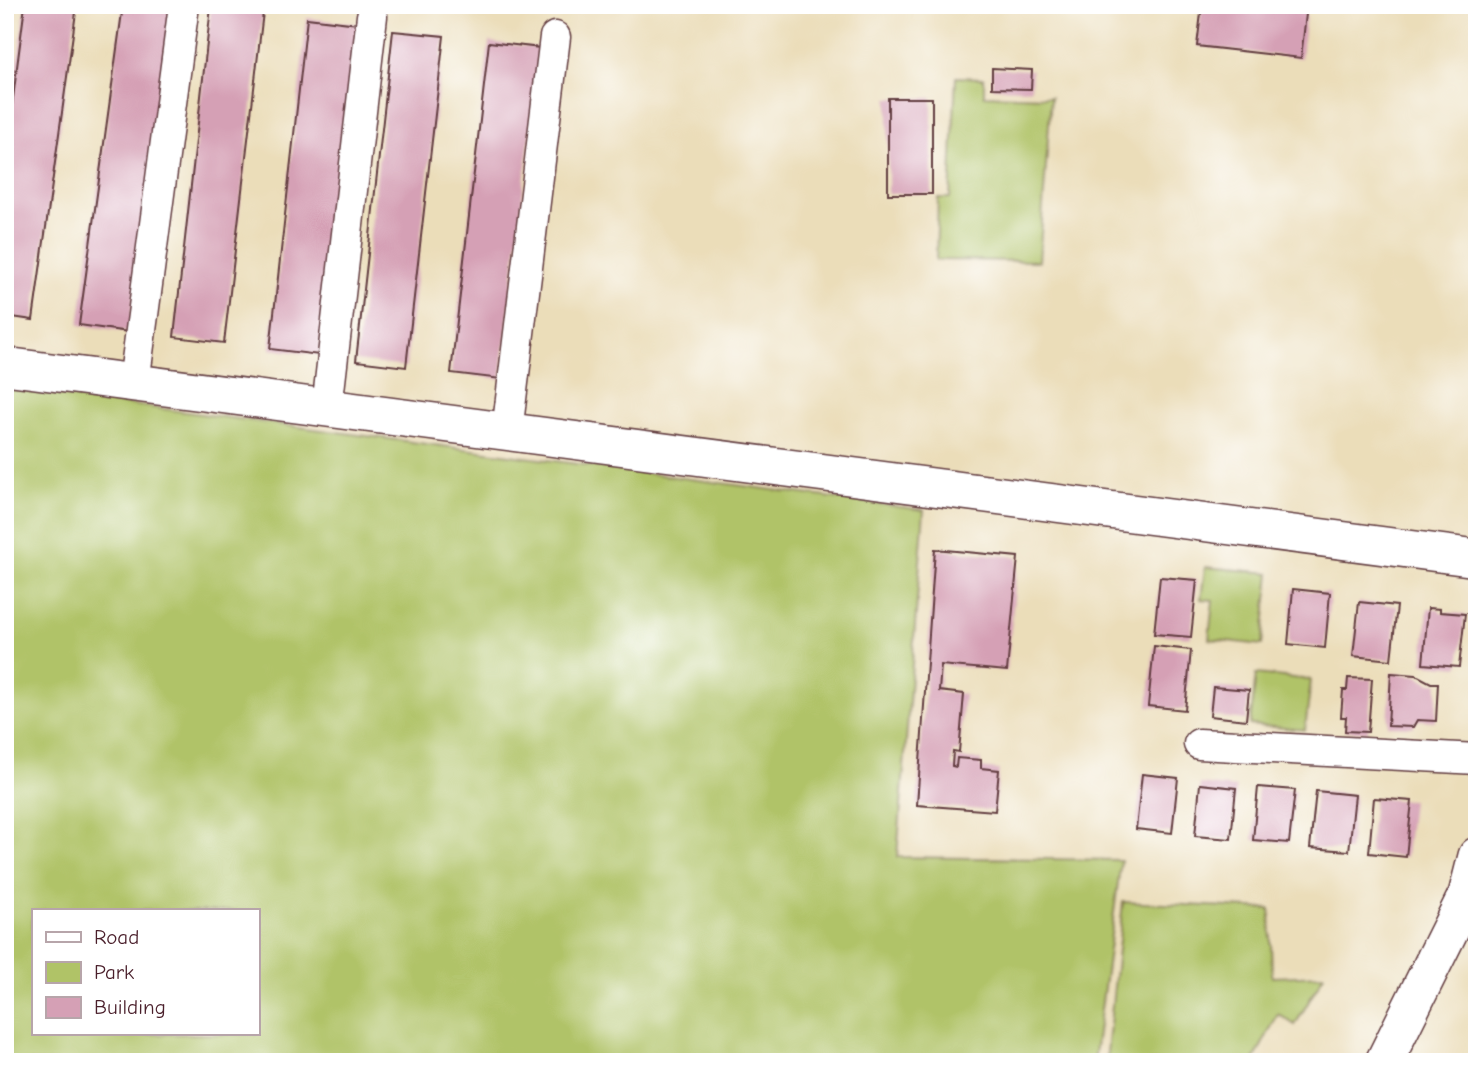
<svg xmlns="http://www.w3.org/2000/svg" width="1482" height="1067" viewBox="0 0 1482 1067" font-family="'Comic Neue',sans-serif">
  <rect width="100%" height="100%" fill="#fff"/>
  <filter id="ink" filterUnits="userSpaceOnUse"><feTurbulence type="fractalNoise" baseFrequency=".0143" numOctaves="2"/><feDisplacementMap in="SourceGraphic" scale="14" xChannelSelector="R" yChannelSelector="G"/><feConvolveMatrix kernelMatrix="1 2 1 2 8 2 1 2 1" color-interpolation-filters="sRGB"/></filter>
  <filter id="wash" filterUnits="userSpaceOnUse"><feTurbulence type="fractalNoise" baseFrequency=".00686" numOctaves="4" result="noise"/><feDisplacementMap in="SourceGraphic" scale="28" xChannelSelector="R" yChannelSelector="G"/><feGaussianBlur stdDeviation="1.57" result="paint"/><feColorMatrix in="noise" values="0 0 0 0 0 0 0 0 0 0 0 0 0 0 0 0 0 1.4 0 .05"/><feComposite in="paint" operator="in"/></filter>
  <g filter="url(#wash)">
    <rect width="100%" height="100%" fill="#ebddb9"/>
    <path fill="#b0c367" stroke="#7d7149" stroke-width="2" fill-rule="evenodd" d="M 956,77 L 984,78 L 984,95 L 1051,97 L 1039,261 L 936,260 L 938,198 L 950,198 Z
      M 5,388 L 924,510 L 897,857 L 1121,860 L 1094,1062 L 5,1062 ZM 257,911 L 257,1034 L 33,1034 L 33,911 Z
      M 1205,567 L 1270,573 L 1262,645 L 1209,639 L 1213,600 L 1201,599 Z
      M 1256,674 L 1311,680 L 1305,730 L 1250,725 Z
      M 1123,902 L 1270,909 L 1272,977 L 1324,975 L 1295,1025 L 1278,1014 L 1253,1062 L 1106,1062 Z"/>
    <g id="blocks">
      <path fill="#d5a0b5" d="M 25,5 L 77,5 L 33,320 L 5,316 L 5,160 Z
        M 123,5 L 175,5 L 129,332 L 79,325 Z
        M 1202,5 L 1307,5 L 1301,58 L 1197,46 Z
        M 211,7 L 263,12 L 224,343 L 174,337 Z
        M 307,18 L 358,24 L 319,355 L 270,349 Z
        M 393,31 L 444,36 L 406,367 L 356,361 Z
        M 489,42 L 540,48 L 501,379 L 451,373 Z
        M 992,68 L 1032,70 L 1031,89 L 992,88 Z
        M 888,98 L 932,98 L 932,194 L 888,194 Z
        M 935,549 L 1018,557 L 1007,671 L 941,665 L 939,691 L 964,694 L 959,752 L 953,751 L 952,766 L 956,767 L 957,758 L 981,760 L 981,768 L 999,770 L 995,811 L 917,805 Z
        M 1160,577 L 1197,580 L 1191,637 L 1154,634 Z
        M 1293,589 L 1330,593 L 1325,648 L 1288,644 Z
        M 1359,602 L 1397,606 L 1391,660 L 1353,656 Z
        M 1428,608 L 1440,609 L 1440,612 L 1465,614 L 1459,667 L 1423,664 Z
        M 1154,646 L 1191,650 L 1185,710 L 1148,706 Z
        M 1391,673 L 1416,675 L 1431,683 L 1438,683 L 1436,721 L 1417,720 L 1413,727 L 1388,726 Z
        M 1348,678 L 1372,679 L 1368,732 L 1345,731 L 1346,717 L 1341,717 L 1343,690 L 1347,690 Z
        M 1213,687 L 1249,690 L 1246,720 L 1210,716 Z
        M 1142,774 L 1178,778 L 1172,833 L 1136,829 Z
        M 1200,784 L 1236,788 L 1231,839 L 1195,836 Z
        M 1258,787 L 1295,790 L 1289,843 L 1253,840 Z
        M 1316,791 L 1355,795 L 1349,851 L 1310,848 Z
        M 1374,798 L 1412,801 L 1406,857 L 1369,853 Z"/>
    </g>
  </g>
  <g filter="url(#ink)">
    <use href="#blocks" fill-opacity="0" stroke="#623c40" stroke-width="2"/>
    <g fill="none" stroke-linecap="round" stroke-linejoin="round">
      <defs>
        <path id="minor" d="M 134,383 L 184,5
          M 327,408 L 372,16
          M 507,432 L 555,37
          M 1199,744 L 1477,759"/>
        <path id="tertiary" d="M 5,366 L 1477,558
          M 1384,1062 L 1467,895 L 1477,856"/>
      </defs>
      <use href="#minor" stroke="#623c40" stroke-width="33"/>
      <use href="#tertiary" stroke="#623c40" stroke-width="40"/>
      <use href="#minor" stroke="#fff" stroke-width="30"/>
      <use href="#tertiary" stroke="#fff" stroke-width="37"/>
    </g>
  </g>
  <rect width="1482" height="1067" fill="none" stroke="#fff" stroke-width="28"/>
  <rect x="32" y="909" width="228" height="126" fill="#ffffff" stroke="#b7a5aa" stroke-width="2"/>
  <rect x="46" y="932" width="35" height="10" fill="#ffffff" stroke="#b7a5aa" stroke-width="2"/>
  <text x="94" y="944" font-size="21" fill="#4a1f2b">Road</text>
  <rect x="46" y="962" width="35" height="21" fill="#b0c367" stroke="#b7a5aa" stroke-width="2"/>
  <text x="94" y="979" font-size="21" fill="#4a1f2b">Park</text>
  <rect x="46" y="997" width="35" height="21" fill="#d5a0b5" stroke="#b7a5aa" stroke-width="2"/>
  <text x="94" y="1014" font-size="21" fill="#4a1f2b">Building</text>
</svg>
